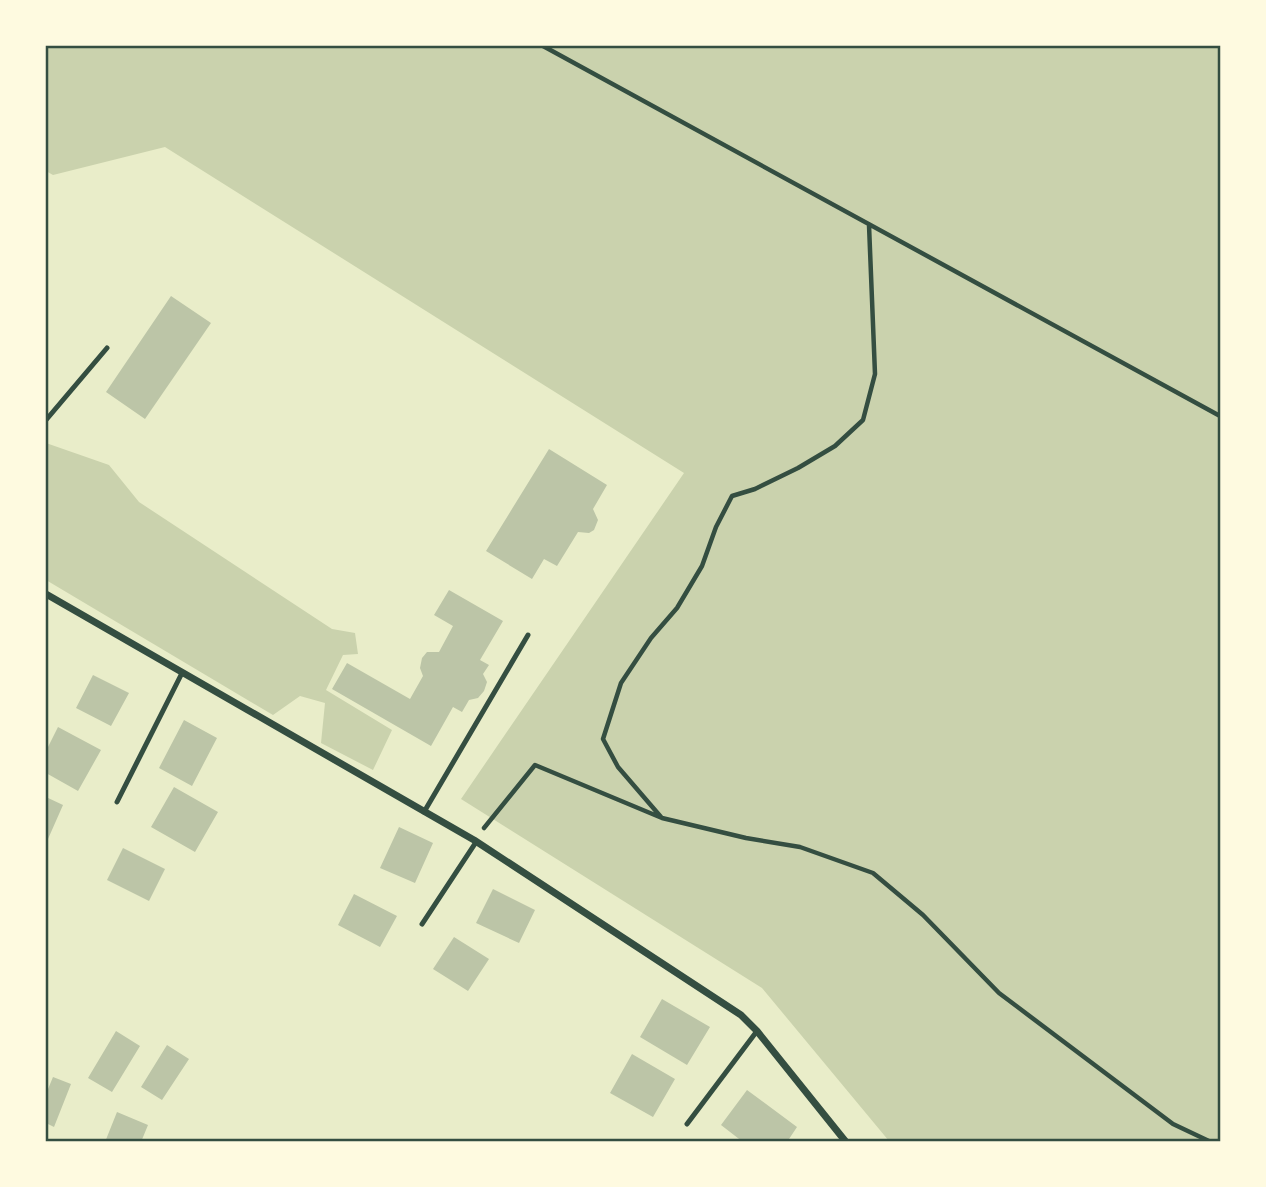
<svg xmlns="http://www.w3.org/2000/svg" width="1266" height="1187" viewBox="0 0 1266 1187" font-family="Merriweather,serif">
  <rect width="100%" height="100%" fill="#e9edc9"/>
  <path fill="#cad2ad" d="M 46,46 L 1220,46 L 1220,1141 L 889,1141 L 762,988 L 461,799 L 684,473 L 165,147 L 53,175 L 46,171 Z
    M 46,443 L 109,465 L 139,502 L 332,629 L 355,633 L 358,654 L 343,655 L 326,690 L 392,730 L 373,770 L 321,743 L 325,703 L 300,696 L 273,715 L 46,580 Z"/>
  <path fill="#bcc5a7" d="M 171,296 L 211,323 L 145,419 L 106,392 Z
    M 549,449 L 607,485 L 593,509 L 598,520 L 594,530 L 589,533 L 578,532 L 557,566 L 544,559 L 532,579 L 486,551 Z
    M 449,590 L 503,621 L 480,660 L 489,665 L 483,674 L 487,682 L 484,691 L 478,698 L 469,700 L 462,712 L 453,707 L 431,746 L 332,689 L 347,663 L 410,699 L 423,676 L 420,668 L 422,658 L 427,652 L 439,652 L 453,626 L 434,615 Z
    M 93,675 L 129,693 L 111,726 L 76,708 Z
    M 184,720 L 217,738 L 192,786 L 159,768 Z
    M 58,727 L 101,750 L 78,791 L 46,773 L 46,751 Z
    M 174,787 L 218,812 L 195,852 L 151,827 Z
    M 46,797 L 63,805 L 48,839 L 46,838 Z
    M 399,827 L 433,843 L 415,883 L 380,868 Z
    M 123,848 L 165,869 L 149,901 L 107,880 Z
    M 493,889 L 535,910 L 519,943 L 476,923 Z
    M 354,894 L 397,916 L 380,947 L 338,925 Z
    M 454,937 L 489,959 L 468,991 L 433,969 Z
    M 662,999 L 710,1027 L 687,1065 L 640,1037 Z
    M 116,1031 L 140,1046 L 112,1092 L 88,1078 Z
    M 167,1045 L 189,1059 L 162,1100 L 141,1087 Z
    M 632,1054 L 675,1079 L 653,1117 L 610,1093 Z
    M 53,1077 L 71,1084 L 54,1127 L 46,1123 L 46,1094 Z
    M 747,1090 L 797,1127 L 787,1142 L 743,1142 L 721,1125 Z
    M 117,1112 L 148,1125 L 141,1142 L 105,1142 Z"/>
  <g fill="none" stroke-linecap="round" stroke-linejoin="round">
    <path stroke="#344e41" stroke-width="4.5" d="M 543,46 L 1220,416
      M 661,817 L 618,767 L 603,739 L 621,683 L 651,638 L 677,608 L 702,566 L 716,527 L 732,496 L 755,489 L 798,468 L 835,446 L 863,420 L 875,374 L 869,225
      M 484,828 L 535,765 L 662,818 L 746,838 L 800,847 L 873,873 L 923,915 L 999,993 L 1173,1124 L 1211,1142"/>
    <path stroke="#344e41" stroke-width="5" d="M 46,420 L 107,348
      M 117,802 L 182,673
      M 424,812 L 528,635
      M 422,924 L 476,842
      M 687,1124 L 757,1031"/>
    <path stroke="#344e41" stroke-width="7" d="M 46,594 L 474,840 L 741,1015 L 757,1031 L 846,1142"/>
  </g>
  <rect width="1266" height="1187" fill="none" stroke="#fefae0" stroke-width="94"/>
  <rect x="47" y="47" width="1172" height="1093" fill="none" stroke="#344e41" stroke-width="2.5"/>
</svg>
